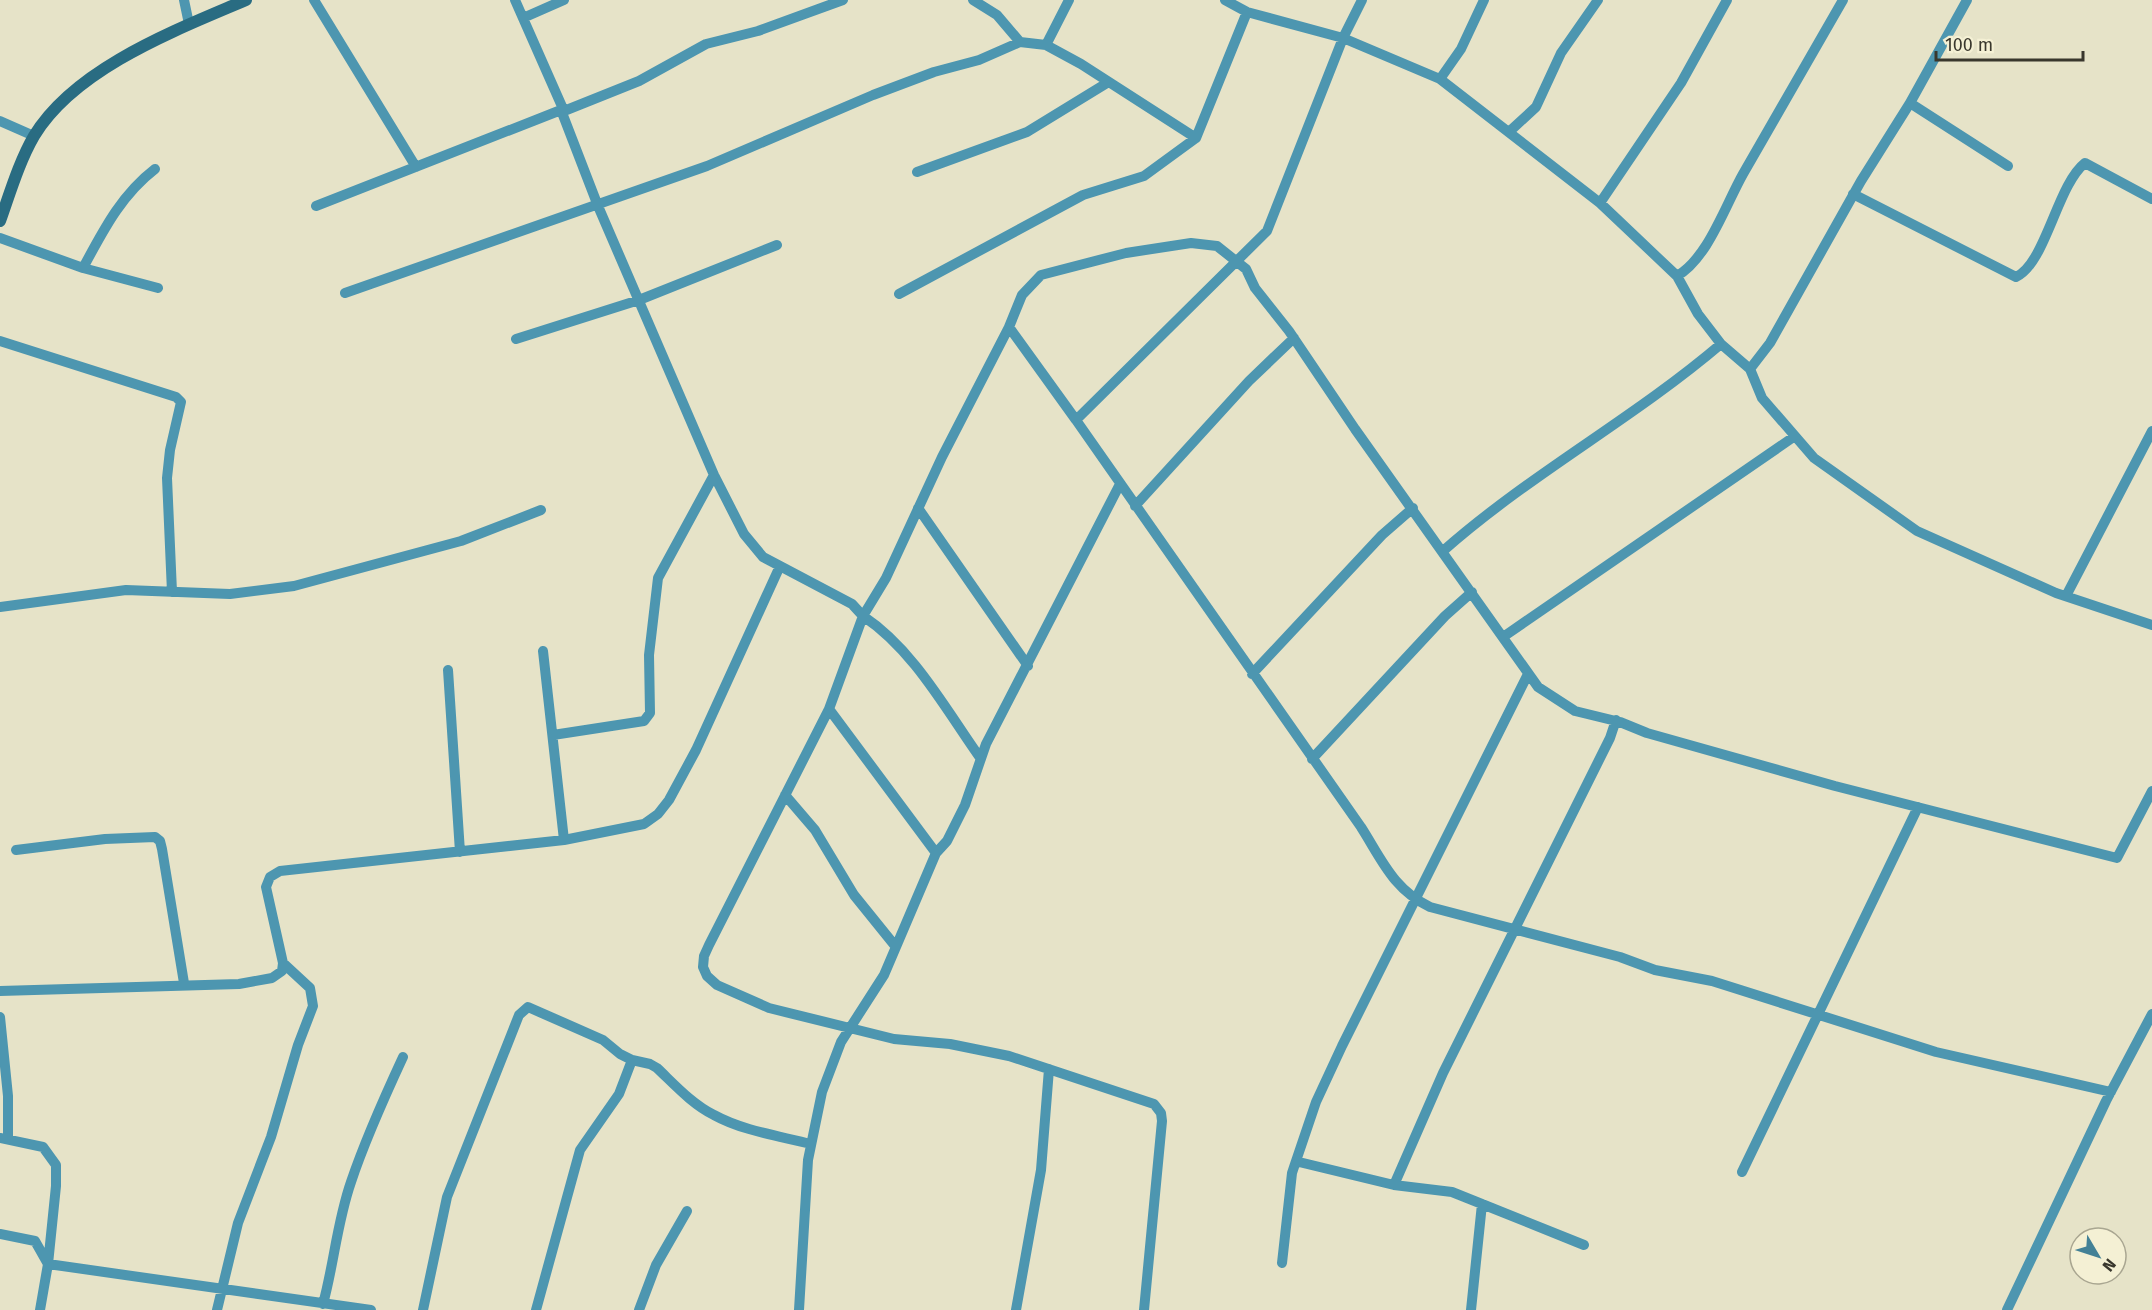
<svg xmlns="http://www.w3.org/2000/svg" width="2152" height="1310" viewBox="0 0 2152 1310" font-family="'Fira Sans',sans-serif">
  <rect width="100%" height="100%" fill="#e6e3c8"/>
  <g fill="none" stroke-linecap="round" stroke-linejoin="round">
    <path stroke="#4d96b0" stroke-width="10" d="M 184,0 L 189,24
      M 314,0 L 416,167
      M 515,0 L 564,111 L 561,110 L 598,206 L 714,475 L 744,534 L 763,557 L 852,604 L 863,616 L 886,578 L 942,457 L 1009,327 L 1076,420 L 1267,231 L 1343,38 L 1362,0
      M 973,0 L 997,15 L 1020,42 L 1046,45 L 1081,64 L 1196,138
      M 1225,0 L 1247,12 L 1343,38 L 1440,79 L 1600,203 L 1677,276 L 1698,314 L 1721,344 L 1750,369 L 1762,398 L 1814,458 L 1917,531 L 2056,593 L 2152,625
      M 523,18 L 564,0
      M 1046,45 L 1069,0
      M 1440,79 L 1461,49 L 1484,0
      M 1910,103 L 2008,166
      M 564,111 L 639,81 L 706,44 L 758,31 L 843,0
      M 0,121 L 34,136
      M 1510,131 L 1536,107 L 1561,53 L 1598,0
      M 917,172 L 1027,132 L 1107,83
      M 1853,194 L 2016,277 C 2046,263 2057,185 2085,163 L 2152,199
      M 1600,203 L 1681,83 L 1727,0
      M 316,206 L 561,110
      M 0,238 L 83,268 C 103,231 121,195 155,169
      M 83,268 L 158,288
      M 1677,276 C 1708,258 1725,206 1743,174 C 1776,116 1810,58 1843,0
      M 345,293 L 707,166 L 873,95 L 934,72 L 979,60 L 1020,42
      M 899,294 L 1083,195 L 1144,176 L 1196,138 L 1247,12
      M 1009,327 L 1022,295 L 1041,275 L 1126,253 L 1191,243 L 1217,246 L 1246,269 L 1255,288 L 1289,331 L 1355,429 L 1538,687 L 1575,711 L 1620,722 L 1647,733 L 1835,786 L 2117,858 L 2152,791
      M 516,339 L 639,300 L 777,245
      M 0,341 L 176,397 L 181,402 L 170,450 L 167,478 L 172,592
      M 1750,369 L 1770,343 L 1861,181 L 1910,103 L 1967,0
      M 1076,420 L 1361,827 C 1382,860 1393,889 1430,907 L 1620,957 L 1655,970 L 1712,981 L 1936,1052 L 2111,1092
      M 1135,506 L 1249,381 L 1294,338
      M 918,508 L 1028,666
      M 1443,551 C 1530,474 1633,419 1721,344
      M 2066,596 L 2152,431
      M 0,607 L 126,590 L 230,594 L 294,586 L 461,541 L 541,510
      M 1503,637 L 1795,436
      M 543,651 L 564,840
      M 448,670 L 460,852
      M 1252,674 L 1382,535 L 1413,508
      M 829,709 L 936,853
      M 553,735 L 644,721 L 650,713 L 649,655 L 658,578 L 714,475
      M 981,759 C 946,710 914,650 863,616 L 829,709 L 709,945 L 704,956 L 703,967 L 707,976 L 717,985 L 769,1008 L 894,1039 L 950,1044 L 1009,1056 L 1154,1104 L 1161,1113 L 1162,1121 L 1144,1310
      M 1312,759 L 1445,616 L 1472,592
      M 785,795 L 815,830 L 854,895 L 896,947
      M 16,850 L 105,839 L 155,837 L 160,841 L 162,849 L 184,983
      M 0,991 L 239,984 L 272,978 L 282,971 L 283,963 L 266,887 L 270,877 L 280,871 L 564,840 L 644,824 L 658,814 L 669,800 L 696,750 L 780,566
      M 0,1017 L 8,1096 L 8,1139
      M 632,1060 L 650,1064 L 657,1068 C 675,1085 692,1104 714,1115 C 743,1131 780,1136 811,1144
      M 0,1138 L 43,1147 L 56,1165 L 56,1186 L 48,1264 L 40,1310
      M 1295,1164 L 1316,1102 L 1342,1046 L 1528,674
      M 1742,1172 L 1918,807
      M 1394,1185 L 1443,1073 L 1610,738 L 1616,720
      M 0,1234 L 35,1241 L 48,1264 L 371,1310
      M 1282,1263 L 1292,1173 L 1295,1164 L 1299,1162 L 1394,1185 L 1452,1192 L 1584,1245
      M 323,1304 C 334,1264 337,1222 351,1182 C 365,1140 384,1098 403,1057
      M 217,1310 L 238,1223 L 271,1137 L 298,1045 L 313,1006 L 310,988 L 283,963
      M 423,1310 L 447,1197 L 519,1015 L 528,1007 L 603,1040 L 620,1054 L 632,1060 L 619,1094 L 580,1150 L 536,1310
      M 639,1310 L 656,1265 L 687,1211
      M 799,1310 L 808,1160 L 822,1092 L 841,1042 L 884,975 L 936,853 L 947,841 L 965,805 L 986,744 L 1120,484
      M 1016,1310 L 1041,1170 L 1049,1069
      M 1471,1310 L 1482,1204
      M 2007,1310 L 2106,1101 L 2152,1014"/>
    <path stroke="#296c82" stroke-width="12" d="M 0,221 C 10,193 19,162 34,136 C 75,68 176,30 246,0"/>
  </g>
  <g transform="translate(2098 1256) rotate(129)"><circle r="28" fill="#f4f0d4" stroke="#a9a691" stroke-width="1.5"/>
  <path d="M0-4.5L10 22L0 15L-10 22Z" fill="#438196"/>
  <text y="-9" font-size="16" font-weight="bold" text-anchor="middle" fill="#39372d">N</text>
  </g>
  <path d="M1936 51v9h147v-9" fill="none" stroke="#39372d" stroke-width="3"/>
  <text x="1945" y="51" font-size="18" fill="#39372d" stroke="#f4f0d4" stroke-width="4.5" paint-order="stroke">100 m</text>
</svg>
